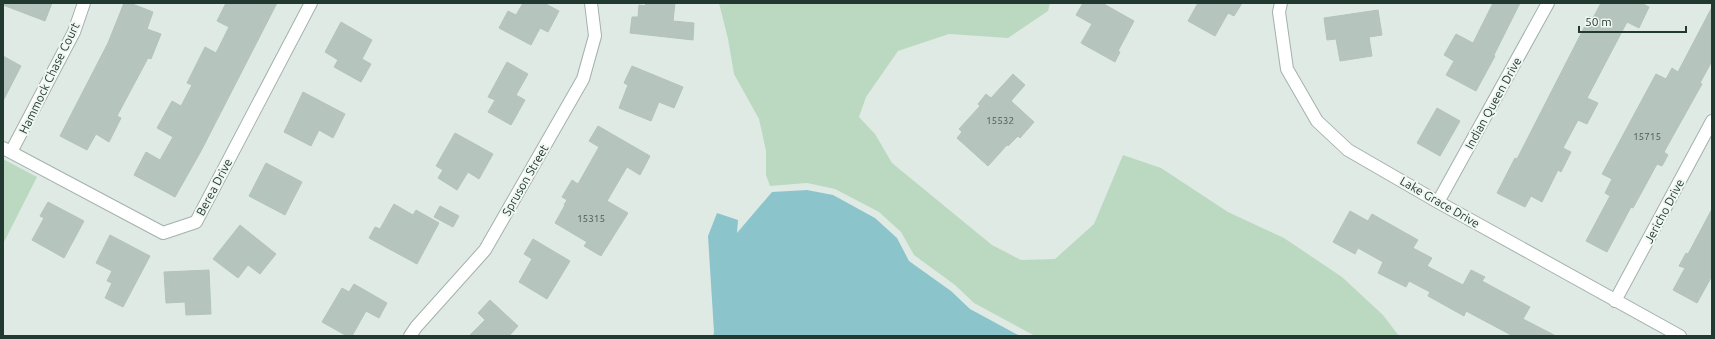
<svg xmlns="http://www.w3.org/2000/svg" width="1715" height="339" viewBox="0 0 1715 339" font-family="Ubuntu,sans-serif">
  <rect width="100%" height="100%" fill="#e0eae5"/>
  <path fill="#bbd9c1" d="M 719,3 L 1050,3 L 1048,11 L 1008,38 L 949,34 L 898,51 L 866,97 L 859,117 L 875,134 L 892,163 L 992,245 L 1021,260 L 1055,259 L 1094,224 L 1123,155 L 1161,168 L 1228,212 L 1284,238 L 1342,277 L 1383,315 L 1399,336 L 1035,336 L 974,303 L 955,285 L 914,255 L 901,232 L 879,212 L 835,189 L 807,183 L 770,186 L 766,175 L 766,151 L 759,119 L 734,74 L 728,39 Z
    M 3,159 L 37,177 L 3,244 Z"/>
  <path fill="#8cc4cb" d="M 807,190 L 833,195 L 875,218 L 897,238 L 909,261 L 951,291 L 970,309 L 1020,336 L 713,336 L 714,332 L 708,236 L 717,213 L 738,220 L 737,233 L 772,192 Z"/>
  <path fill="#b6c4be" stroke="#b3c3bc" d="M 3,3 L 52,3 L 45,21 L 3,5 Z
    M 124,3 L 130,3 L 153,12 L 147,29 L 161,34 L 151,59 L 148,58 L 117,116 L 121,118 L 109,142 L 96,134 L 87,150 L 60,136 L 108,43 Z
    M 226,3 L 277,3 L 201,151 L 175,197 L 134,175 L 146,152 L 160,160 L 173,137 L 157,128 L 172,101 L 181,106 L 192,85 L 187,83 L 205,47 L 216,53 L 229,27 L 217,21 Z
    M 523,3 L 544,3 L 559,11 L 548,32 L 540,28 L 531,45 L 499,28 L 508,11 L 516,15 Z
    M 646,3 L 675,3 L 673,21 L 694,23 L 693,40 L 630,33 L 632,17 L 638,17 L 639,5 L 645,6 Z
    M 1083,3 L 1102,3 L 1134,21 L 1118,51 L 1120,52 L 1115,62 L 1081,43 L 1092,24 L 1076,15 Z
    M 1198,3 L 1242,3 L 1234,16 L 1228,13 L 1215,36 L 1188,21 Z
    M 1493,3 L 1520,3 L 1494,55 L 1495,56 L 1476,91 L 1446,75 L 1454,61 L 1444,55 L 1456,34 L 1473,43 Z
    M 1601,3 L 1641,3 L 1649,7 L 1639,28 L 1627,22 L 1587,98 L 1598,103 L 1587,124 L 1578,120 L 1563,148 L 1571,152 L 1561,172 L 1558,170 L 1542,202 L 1531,196 L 1525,207 L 1497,193 L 1515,158 L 1517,159 L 1590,16 L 1593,18 Z
    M 1712,7 L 1712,61 L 1700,83 L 1702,84 L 1664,152 L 1668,155 L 1662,166 L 1657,164 L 1633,208 L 1631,207 L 1607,252 L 1586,241 L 1610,196 L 1605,193 L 1612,179 L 1602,174 L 1656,74 L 1666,79 L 1672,68 L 1678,72 Z
    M 1378,10 L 1382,35 L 1369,37 L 1372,56 L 1340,61 L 1336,39 L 1327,40 L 1324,18 Z
    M 341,22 L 372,40 L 362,59 L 371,64 L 361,82 L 334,67 L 338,60 L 325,52 Z
    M 3,56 L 21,66 L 3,101 Z
    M 507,62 L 528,74 L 516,95 L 525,100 L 511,125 L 488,112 L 495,100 L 488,97 Z
    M 632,66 L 683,87 L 674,108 L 659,102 L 651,121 L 619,108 L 628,85 L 624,83 Z
    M 1013,74 L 1025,85 L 1011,101 L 1034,122 L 1020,138 L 1018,136 L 1008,146 L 1007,145 L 988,166 L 957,138 L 962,132 L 959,129 L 980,106 L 978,104 L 986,94 L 991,98 Z
    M 303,92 L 345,114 L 333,138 L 319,130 L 311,146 L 284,132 Z
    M 1437,108 L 1460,121 L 1440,156 L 1417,143 Z
    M 598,126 L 650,156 L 640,175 L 627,167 L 607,201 L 628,213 L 601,256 L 584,246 L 587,242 L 555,223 L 565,205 L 564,205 L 567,200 L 562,197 L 572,180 L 578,184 L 599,147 L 589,141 Z
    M 455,133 L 493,154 L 479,179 L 468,172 L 457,190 L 438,178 L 443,170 L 436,166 Z
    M 266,163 L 302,182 L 285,215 L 249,196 Z
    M 48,202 L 84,221 L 64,258 L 32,240 L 44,218 L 40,216 Z
    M 394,204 L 413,215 L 416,210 L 439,223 L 417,264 L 369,238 L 375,227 L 380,229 Z
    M 440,206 L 459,216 L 453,227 L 434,217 Z
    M 1712,209 L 1712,276 L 1697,303 L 1673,290 L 1685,268 L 1679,266 L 1686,253 L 1688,254 Z
    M 1350,211 L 1368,221 L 1372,214 L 1418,240 L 1413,248 L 1432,258 L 1427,266 L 1463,285 L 1471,270 L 1485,277 L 1482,281 L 1530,307 L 1523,319 L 1556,336 L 1513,336 L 1466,311 L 1464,316 L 1428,296 L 1430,292 L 1409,281 L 1406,287 L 1378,273 L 1383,262 L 1358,248 L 1355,254 L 1333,242 Z
    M 240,225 L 276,254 L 260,274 L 248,265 L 238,278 L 213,259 Z
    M 110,235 L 150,256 L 123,307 L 105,298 L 112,283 L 107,281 L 112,271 L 96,263 Z
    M 533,239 L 570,261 L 547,299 L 519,282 L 532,259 L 524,254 Z
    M 209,270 L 211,314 L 186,315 L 185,302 L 166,303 L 164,272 Z
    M 354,284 L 387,303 L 379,318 L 366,311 L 352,336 L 347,336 L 322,322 L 342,288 L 349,292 Z
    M 490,300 L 518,326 L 509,336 L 469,336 L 485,320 L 478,313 Z"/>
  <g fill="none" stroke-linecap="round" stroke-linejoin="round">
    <defs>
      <path id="minor" d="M 1281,3 L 1279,12 L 1287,69 L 1317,121 L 1348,150 L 1438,202 L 1680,336
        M 3,148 L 163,233 L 196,222 L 311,3
        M 11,152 L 74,32 L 84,3
        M 1438,202 L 1548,3
        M 1615,301 L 1712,121
        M 410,336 L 416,327 L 485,250 L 583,79 L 595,36 L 591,3"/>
    </defs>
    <use href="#minor" stroke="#a3b1ac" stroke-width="14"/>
    <use href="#minor" stroke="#fff" stroke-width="12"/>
  </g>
  <g text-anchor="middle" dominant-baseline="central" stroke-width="4" stroke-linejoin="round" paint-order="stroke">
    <g font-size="10" fill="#475c55">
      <text x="1000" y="120">15532</text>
      <text x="1647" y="136">15715</text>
      <text x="591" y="218">15315</text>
    </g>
    <g font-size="12" fill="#223932" stroke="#f0f7f3">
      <text transform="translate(49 78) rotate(-64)">Hammock Chase Court</text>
      <text transform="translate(1493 103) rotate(-61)">Indian Queen Drive</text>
      <text transform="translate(525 180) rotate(-60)">Spruson Street</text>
      <text transform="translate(214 187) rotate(-62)">Berea Drive</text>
      <text transform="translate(1440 202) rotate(30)">Lake Grace Drive</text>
      <text transform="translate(1664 211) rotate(-62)">Jericho Drive</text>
    </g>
  </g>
  <rect width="1715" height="339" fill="none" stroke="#223932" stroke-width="8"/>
  <path d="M1579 26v6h107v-6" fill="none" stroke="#223932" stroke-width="2"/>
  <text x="1585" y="26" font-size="12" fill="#223932" stroke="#f0f7f3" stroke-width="3" paint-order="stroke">50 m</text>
</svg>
